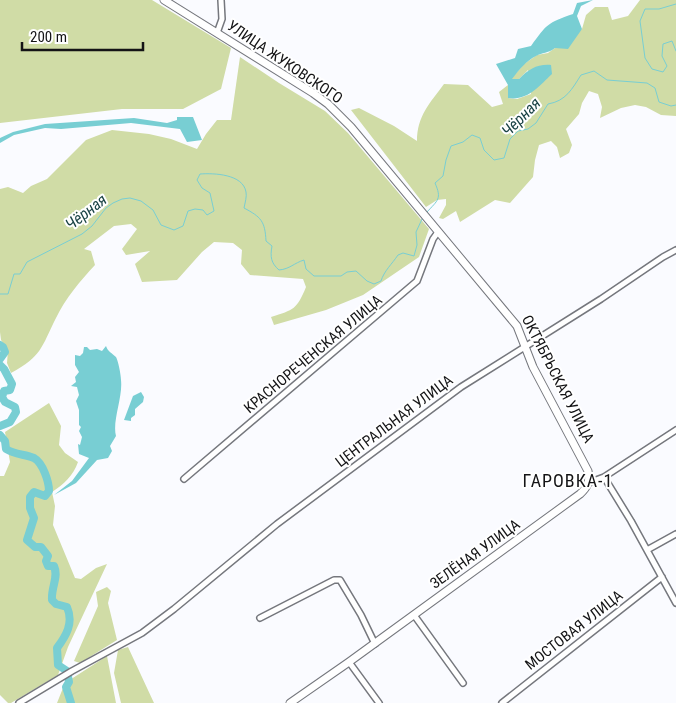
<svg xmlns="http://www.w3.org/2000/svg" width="676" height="703" viewBox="0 0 676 703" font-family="'Roboto Condensed',sans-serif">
  <rect width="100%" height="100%" fill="#fafbff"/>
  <path fill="#d0dca6" d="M 0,0 L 152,0 L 231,48 L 221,89 L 183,109 L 122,109 L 0,123 Z
    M 640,0 L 676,0 L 676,116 L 661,115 L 646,107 L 635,105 L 621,108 L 600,118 L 602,107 L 598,94 L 589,91 L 582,103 L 579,114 L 566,129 L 572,145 L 569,153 L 560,158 L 557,147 L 551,141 L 539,145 L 535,160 L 533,177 L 510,203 L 495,200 L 460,222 L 456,211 L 443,219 L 439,218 L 446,205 L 446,199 L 437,200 L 426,207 L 351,110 L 359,108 L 394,126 L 417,141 C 417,116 430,103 444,84 L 468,85 L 492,107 L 503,104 L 499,92 L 508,85 L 508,98 L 517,99 L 531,94 L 528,70 L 519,79 L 511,79 L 524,64 L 537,55 L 548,53 L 582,29 L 586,15 L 595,7 L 608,7 L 612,20 L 628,16 Z
    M 240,57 L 279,83 L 325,111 L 348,133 L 429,229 L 419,257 L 363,295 L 326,310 L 274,325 L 271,317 C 294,310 297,309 306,287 L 303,279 L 250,275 L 241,264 L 242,250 L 233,243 L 214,242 L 202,252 L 177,280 L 142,282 L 135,264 L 150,251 L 126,255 L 122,249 L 137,229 L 131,224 L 114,226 L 84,249 L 91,251 L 95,265 C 81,280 65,299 56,318 C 41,348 42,356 11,373 L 7,363 L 8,350 L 1,340 L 0,332 L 0,189 L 8,187 L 23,193 L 31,186 L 47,179 L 86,140 L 112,130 L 149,134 L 171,139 L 197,149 L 206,134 L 217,120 L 231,120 Z
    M 49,403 L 61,426 L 59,445 L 65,453 L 78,462 C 73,476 64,484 52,492 L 55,506 L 53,525 L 75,578 L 81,579 L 96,568 L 107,564 L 68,647 L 58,675 L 11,703 L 8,703 L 0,695 L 0,476 L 4,476 L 10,462 L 5,432 Z
    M 107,587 L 111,591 L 108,603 L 117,640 L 80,663 L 74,661 L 98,606 L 96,592 Z
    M 128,647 L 154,703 L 121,703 L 114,673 L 118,650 Z
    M 107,656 L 116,703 L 57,703 L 65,683 Z"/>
  <path fill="#78ced3" d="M 593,0 L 581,6 L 577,16 L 582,29 L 568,49 L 555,48 C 547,54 543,52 536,56 C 526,61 519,70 512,79 L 519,79 C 529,69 537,64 551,65 L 552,74 C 539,86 528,101 508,98 L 508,85 L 496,64 L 515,58 L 518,49 L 531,46 C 547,24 547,23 573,14 L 577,3 Z
    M 177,117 L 193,117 L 202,140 L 187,142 L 180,129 L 131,123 L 61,129 L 45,128 L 14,135 L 0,143 L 0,138 L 13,132 L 45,124 L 134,118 L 167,123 L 177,120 Z
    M 106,346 C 108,352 112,353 116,357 C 118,360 121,375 121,380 C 123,397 112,421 116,436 L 110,446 L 112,451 L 108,458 L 97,460 L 76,483 L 54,495 L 72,481 L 89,458 L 79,454 L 78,444 L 80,445 L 82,437 L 79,431 L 81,427 L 79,425 L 79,410 L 76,401 L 79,395 L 77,387 L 71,386 L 76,382 L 75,377 L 79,372 L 75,365 L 75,355 L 80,356 L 83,353 L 84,347 L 87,347 L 90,350 L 97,349 L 102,351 Z
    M 141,392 L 144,397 L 143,402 L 135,409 L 135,415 L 131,418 L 131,421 L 124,420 L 133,396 Z"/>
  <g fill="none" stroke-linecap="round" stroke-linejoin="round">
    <path stroke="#78ced3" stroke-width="1" d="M 676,4 L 659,9 L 645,9 L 640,21 L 645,58 L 652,69 L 663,72 L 667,66 L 662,56 L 663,44 L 672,41 L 676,51
      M 427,212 C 438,200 442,199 435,183 L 443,176 L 446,160 L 451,146 L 463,142 L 472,135 L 480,138 L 484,150 L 494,160 L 504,158 L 510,139 L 518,131 L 528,129 L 536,123 L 548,104 C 566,101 572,89 581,75 L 594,71 L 607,80 L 647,83 L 655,88 L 659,102 L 671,106 L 676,105
      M 0,294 L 8,294 L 14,274 L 20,274 L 27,262 L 82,234 L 92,226 L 106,208 L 113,203 L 122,199 L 130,198 L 141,201 L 153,210 L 161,225 L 174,230 L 183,226 L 188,211 L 195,209 L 203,210 L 207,215 L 214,211 L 210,193 L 202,188 L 197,180 L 200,174 C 214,173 243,174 246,192 C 247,196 245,203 244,208 C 261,217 265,221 266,241 L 272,246 C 270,257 271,263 279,270 C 290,269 294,263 304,260 L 306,269 L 314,276 L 341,276 L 347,272 L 356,271 L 367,281 L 374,284 L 381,281 C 384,271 392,264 398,255 L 403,253 L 414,256 L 417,245 L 416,232 L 423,217"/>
    <path stroke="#78ced3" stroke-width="8" d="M 0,345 L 3,347 L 5,352 L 0,359
      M 0,365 L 4,369 L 12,384 L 10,390 L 4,391 L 2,397 L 5,402 L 15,407 L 16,412 L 10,422 L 0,426
      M 0,435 L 5,441 L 6,449 C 15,455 25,454 34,458 C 43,463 49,482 49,491 L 45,496 L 34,492 L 30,497 L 30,508 L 34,518 L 27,540 L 35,547 L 41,547 L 48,556 L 46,561 L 48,566 L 54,566 C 59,577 51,587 52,600 L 56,604 L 67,607 C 74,623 66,636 57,648 L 58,665 L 67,671 L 69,682 L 66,687 L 71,703"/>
    <defs>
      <path id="minor" d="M 217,33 L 222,19 L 221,0
        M 604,477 L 631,521 L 676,603
        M 184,479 L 417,281 L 433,239 L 438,232
        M 588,483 L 604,477 L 676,430
        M 647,550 L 676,534
        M 414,615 L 463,683
        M 260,618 L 334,580 L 340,580 L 361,615 L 375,644
        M 349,662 L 379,703
        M 19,703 L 72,671 L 142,633 L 174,609 L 277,524 L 461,387 L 601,299 L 663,257 L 676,250
        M 502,703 L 662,577"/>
      <path id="major" d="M 164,0 L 313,93 L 328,104 L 351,127 L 517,326 L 533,367 L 588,471 C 590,481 588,487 580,494 L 349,662 L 290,703"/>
    </defs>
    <use href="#minor" stroke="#75777d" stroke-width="8"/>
    <use href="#major" stroke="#75777d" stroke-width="9"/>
    <use href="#minor" stroke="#fff" stroke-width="5"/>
    <use href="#major" stroke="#fff" stroke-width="7"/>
  </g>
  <g text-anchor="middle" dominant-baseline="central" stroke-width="4" stroke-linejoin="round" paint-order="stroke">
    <g font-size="15" fill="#141416" stroke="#fff">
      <text transform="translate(285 62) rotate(34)">УЛИЦА ЖУКОВСКОГО</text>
      <text transform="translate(313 354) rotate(-40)">КРАСНОРЕЧЕНСКАЯ УЛИЦА</text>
      <text transform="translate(558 379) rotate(63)">ОКТЯБРЬСКАЯ УЛИЦА</text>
      <text transform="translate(394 421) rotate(-37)">ЦЕНТРАЛЬНАЯ УЛИЦА</text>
      <text transform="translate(475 554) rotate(-36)">ЗЕЛЁНАЯ УЛИЦА</text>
      <text transform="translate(574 630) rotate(-38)">МОСТОВАЯ УЛИЦА</text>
    </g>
    <g font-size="16" font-style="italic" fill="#1a4345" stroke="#fff">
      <text transform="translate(521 117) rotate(-45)">Чёрная</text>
      <text transform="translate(86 212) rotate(-38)">Чёрная</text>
    </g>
    <g font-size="18" letter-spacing="1" fill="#141416" stroke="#fff">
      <text x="568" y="480">ГАРОВКА-1</text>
    </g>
  </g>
  <path d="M22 42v8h121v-8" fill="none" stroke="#141416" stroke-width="2.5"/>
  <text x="30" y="42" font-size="15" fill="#141416" stroke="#ffffff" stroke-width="4" paint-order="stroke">200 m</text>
</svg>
